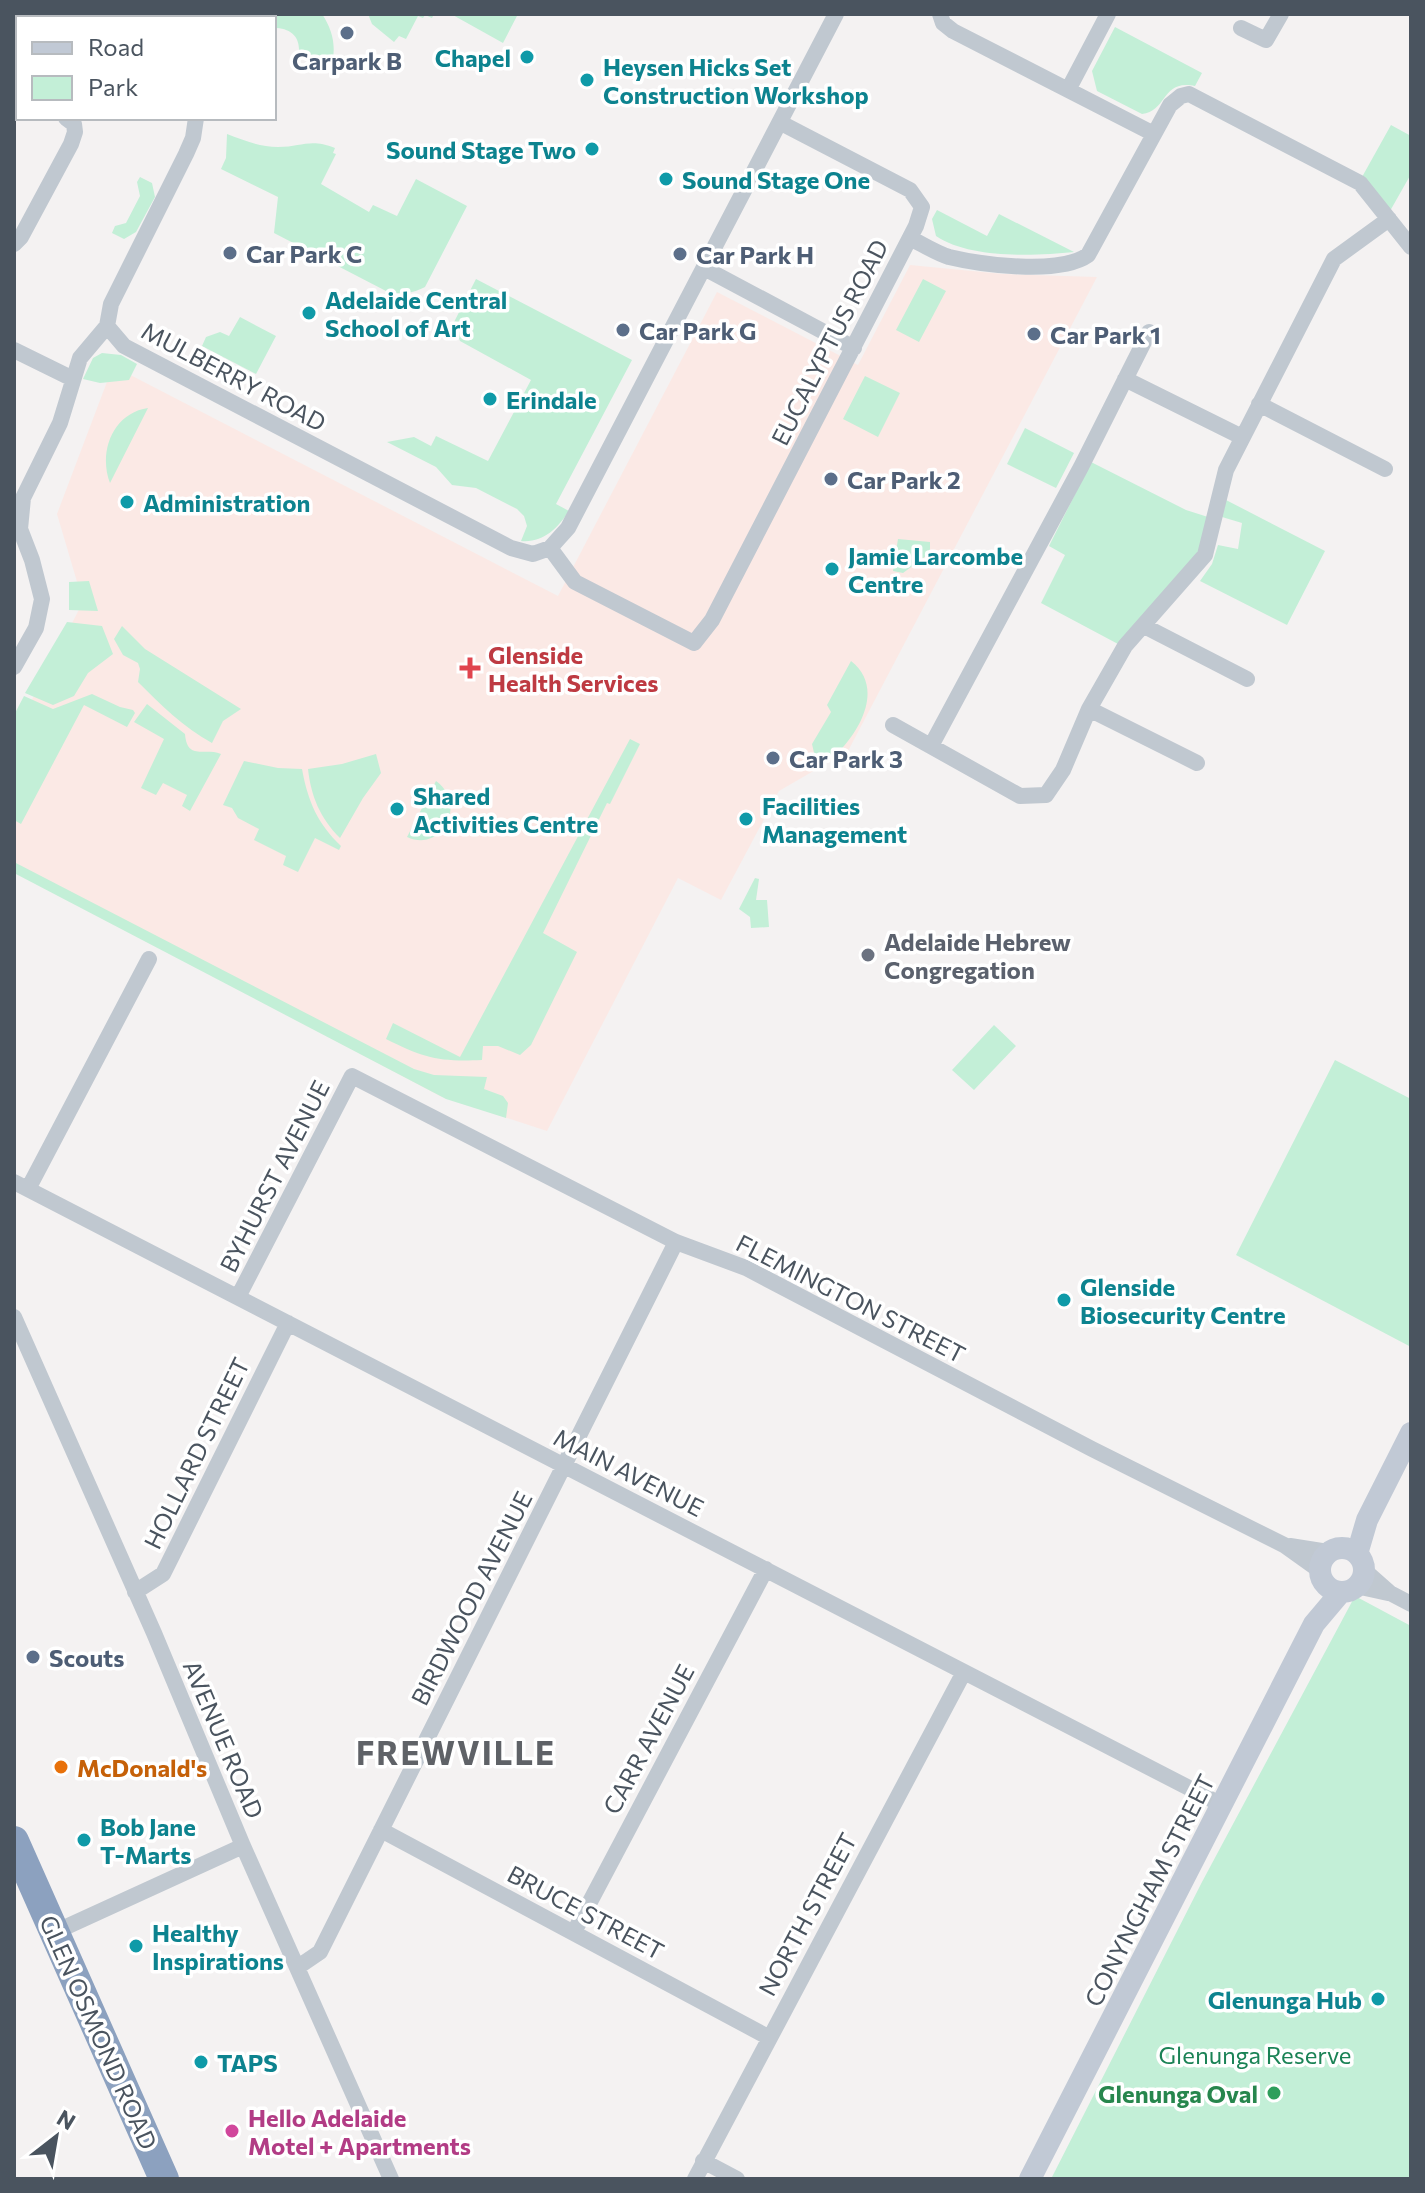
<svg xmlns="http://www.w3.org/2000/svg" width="1425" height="2193" viewBox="0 0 1425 2193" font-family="Commissioner,sans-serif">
  <rect width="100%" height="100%" fill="#f4f2f2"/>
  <path fill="#fbe9e5" d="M 910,265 L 1003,274 L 1097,277 L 848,751 L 779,791 L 721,900 L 678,878 L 547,1131 L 440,1096 L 14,870 L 14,734 L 83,602 L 57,514 L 113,366 L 558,596 L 717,292 L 858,365 Z"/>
  <path fill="#c3efd7" d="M 225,14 L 322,14 C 334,32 337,50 330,70 L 299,52 C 300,36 290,28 274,28 L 274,18 L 230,18 Z
    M 368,14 L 434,14 L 432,18 L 425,15 L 423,18 L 418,16 L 406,39 L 399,36 L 394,42 L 372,24 Z
    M 451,14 L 518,14 L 503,43 Z
    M 1115,27 L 1202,73 L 1195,86 C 1161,79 1168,111 1142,114 L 1097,91 L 1092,71 Z
    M 1391,125 L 1411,136 L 1411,174 L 1390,211 L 1362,177 Z
    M 227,134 C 243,140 260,147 278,147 C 302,147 310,138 335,148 L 333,153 L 336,154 L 321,184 L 369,212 L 373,205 L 397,216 L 416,179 L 467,206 L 425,287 C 411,294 401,295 386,291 L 274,233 L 278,197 L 221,169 L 226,158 Z
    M 140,177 L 152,183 L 155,197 L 136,232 L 124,239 L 112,233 L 115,226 L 126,223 L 140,196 L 137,182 Z
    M 937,210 L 987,236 L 999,214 L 1074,252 C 1034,256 970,259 936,236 L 932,219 Z
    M 476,279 L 632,360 L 556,504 L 569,511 C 557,529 543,543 521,541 L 527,526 L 524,516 L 517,509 L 476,488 L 452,485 L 436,467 L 387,442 L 414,437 L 431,446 L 436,436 L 488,461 L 531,380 L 460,341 L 453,324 Z
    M 923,279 L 946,291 L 919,342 L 896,330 Z
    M 240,317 L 276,336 L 256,374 L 202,346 L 206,337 L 220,332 L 229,336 Z
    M 102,353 L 121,355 L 137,364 L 129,380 L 100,383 L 83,379 L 93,358 Z
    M 865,376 L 900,393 L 878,437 L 843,419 Z
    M 148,408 L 110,483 C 98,452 113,413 148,408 Z
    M 1025,428 L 1074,453 L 1056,488 L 1007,464 Z
    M 1091,462 L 1186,510 L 1208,517 L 1200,554 L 1118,644 L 1041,603 L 1065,555 L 1049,546 Z
    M 1226,500 L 1325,551 L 1287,625 L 1200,581 L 1212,564 L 1218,545 L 1238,549 L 1242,523 L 1222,517 Z
    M 898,539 L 930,542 L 930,553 L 903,573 L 893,571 Z
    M 89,581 L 98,611 L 69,610 L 69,582 Z
    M 67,622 L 102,626 L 113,654 L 88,673 L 74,696 L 53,705 L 25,693 Z
    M 122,626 L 145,649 L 241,709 L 223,721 L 212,743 C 183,727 161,705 138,682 L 140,669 L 138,663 L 123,655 L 114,639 Z
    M 851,661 C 881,684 865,722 844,746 C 837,754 826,760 817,766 L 812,744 L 831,712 L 827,705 Z
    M 92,694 L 120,707 L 133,710 L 135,713 L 127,727 L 84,705 L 21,824 L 14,820 L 14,715 L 24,696 L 53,709 Z
    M 147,704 L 185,734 C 187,761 205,747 221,754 L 190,811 L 182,806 L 187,795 L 163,783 L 156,795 L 141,788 L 164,739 L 134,722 Z
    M 630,739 L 640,744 L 610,804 L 607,803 L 543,933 L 577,952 L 531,1045 L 520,1055 L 498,1046 L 483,1046 L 482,1060 C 439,1062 424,1058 386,1039 L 393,1023 L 460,1057 Z
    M 376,754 L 381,773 L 363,798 L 340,838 C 320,818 311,796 308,769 L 342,764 Z
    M 244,761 L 278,768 L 302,769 C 308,802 318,824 341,846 L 339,850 L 315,838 L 298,872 L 283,865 L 286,856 L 254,840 L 259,829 L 238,818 L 232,808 L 223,805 Z
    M 436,781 C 468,804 442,853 407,837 Z
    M 14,862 L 414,1069 L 434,1075 L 487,1077 L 484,1089 L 503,1096 L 508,1103 L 506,1118 L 446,1099 L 14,873 Z
    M 755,878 L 759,879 L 756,900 L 767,900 L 769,927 L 751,928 L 750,917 L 739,909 Z
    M 994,1025 L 1016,1046 L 974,1090 L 952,1070 Z
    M 1335,1060 L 1411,1099 L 1411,1347 L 1236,1255 Z
    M 1355,1596 L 1411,1626 L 1411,2179 L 1051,2179 L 1202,1882 Z"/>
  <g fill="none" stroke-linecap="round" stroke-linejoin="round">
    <path stroke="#c0c8d0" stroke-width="16" d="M 174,14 L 176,18
      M 940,14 L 943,23 L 953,31 L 1154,134
      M 1241,28 L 1266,40 L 1281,14
      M 14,90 L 18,92
      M 1068,90 L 1108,14
      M 196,118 L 193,138 L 186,154 L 111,304 L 107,326 L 124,346 L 511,548 L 533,554 L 550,548 L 575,582 L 694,643 L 712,620 L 916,226 L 922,207 L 910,190 L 781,123
      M 910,238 C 922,244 936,253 949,257 C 982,265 1060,275 1088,255 L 1170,105 L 1181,96 L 1189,94 L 1360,183 L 1411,247
      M 14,244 L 21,237 L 71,144 L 75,132 L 74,124 L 66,118
      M 704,268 L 854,348
      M 14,350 L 73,379
      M 1125,379 L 1242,437
      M 1259,404 L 1385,469
      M 550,548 L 568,528 L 836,14
      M 1144,626 L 1247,679
      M 14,667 L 36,628 L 42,599 L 32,560 L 20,529 L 23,498 L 60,423 L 80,358 L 107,326
      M 1089,709 L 1197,763
      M 893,725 L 1020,796 L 1046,795 L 1063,770 L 1089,709 L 1125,646 L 1205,555 L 1226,470 L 1334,259 L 1389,219
      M 931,746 L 1081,467 L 1149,332
      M 14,1182 L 1222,1805
      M 28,1189 L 149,959
      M 238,1297 L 352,1076 L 676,1242 L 746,1268 L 1092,1449 L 1284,1545 L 1319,1570
      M 14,1317 L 154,1633 L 243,1846 L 391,2179
      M 1290,1546 L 1328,1552
      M 1364,1570 L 1390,1593 L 1411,1604
      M 1356,1586 L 1388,1593
      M 135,1592 L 163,1574 L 288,1323
      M 381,1830 L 768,2037
      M 55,1932 L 243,1846
      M 574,1932 L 766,1569
      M 298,1967 L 320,1952 L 676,1242
      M 703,2161 L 737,2179
      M 695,2179 L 964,1672"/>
    <path stroke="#c1c9d5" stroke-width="22" d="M1320 1570a22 22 0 1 1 44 0a22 22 0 1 1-44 0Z
      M 1357,1554 L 1367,1520 L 1411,1433
      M 1030,2179 L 1314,1624 L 1341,1592"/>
    <path stroke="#8ca1bf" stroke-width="30" d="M 14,1841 L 164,2179"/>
  </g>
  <g fill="#5c6f8a" stroke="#fff" stroke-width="3">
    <circle cx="347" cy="33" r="8"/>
    <circle cx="230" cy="253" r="8"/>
    <circle cx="680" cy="254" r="8"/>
    <circle cx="623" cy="330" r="8"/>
    <circle cx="1034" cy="334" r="8"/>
    <circle cx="831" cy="479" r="8"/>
    <circle cx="773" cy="758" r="8"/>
    <circle cx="33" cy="1657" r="8"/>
  </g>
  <g fill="#0f9aa8" stroke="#fff" stroke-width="3">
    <circle cx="527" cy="57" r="8"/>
    <circle cx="587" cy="80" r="8"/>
    <circle cx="592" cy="149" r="8"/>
    <circle cx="666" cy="179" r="8"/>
    <circle cx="309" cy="313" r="8"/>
    <circle cx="490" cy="399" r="8"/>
    <circle cx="127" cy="502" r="8"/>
    <circle cx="832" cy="569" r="8"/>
    <circle cx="397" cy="809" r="8"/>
    <circle cx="746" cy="819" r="8"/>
    <circle cx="1064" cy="1300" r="8"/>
    <circle cx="84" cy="1840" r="8"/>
    <circle cx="136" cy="1946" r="8"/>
    <circle cx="1378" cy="1999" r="8"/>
    <circle cx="201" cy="2062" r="8"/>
  </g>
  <path fill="#e0444e" stroke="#fff" stroke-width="3" d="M466 656h8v8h8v8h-8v8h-8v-8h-8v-8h8z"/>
  <circle fill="#6b7280" stroke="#fff" stroke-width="3" cx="868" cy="955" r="8"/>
  <circle fill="#e8710a" stroke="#fff" stroke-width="3" cx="61" cy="1767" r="8"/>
  <circle fill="#2e9e5b" stroke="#fff" stroke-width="3" cx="1274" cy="2093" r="8"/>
  <circle fill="#d1479c" stroke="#fff" stroke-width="3" cx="232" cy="2131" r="8"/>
  <g text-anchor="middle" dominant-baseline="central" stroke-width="7" stroke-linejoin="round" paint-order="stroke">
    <g font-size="24" font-weight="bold" fill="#0d838f" stroke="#fff" text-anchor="start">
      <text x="511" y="57" text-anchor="end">Chapel</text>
      <text x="603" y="66">Heysen Hicks Set<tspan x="603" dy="28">Construction Workshop</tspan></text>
      <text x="576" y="149" text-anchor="end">Sound Stage Two</text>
      <text x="682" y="179">Sound Stage One</text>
      <text x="325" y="299">Adelaide Central<tspan x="325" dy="28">School of Art</tspan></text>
      <text x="506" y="399">Erindale</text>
      <text x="143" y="502">Administration</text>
      <text x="848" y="555">Jamie Larcombe<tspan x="848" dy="28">Centre</tspan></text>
      <text x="413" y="795">Shared<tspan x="413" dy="28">Activities Centre</tspan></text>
      <text x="762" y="805">Facilities<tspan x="762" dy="28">Management</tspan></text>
      <text x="1080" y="1286">Glenside<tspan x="1080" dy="28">Biosecurity Centre</tspan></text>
      <text x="100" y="1826">Bob Jane<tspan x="100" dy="28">T-Marts</tspan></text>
      <text x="152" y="1932">Healthy<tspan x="152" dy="28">Inspirations</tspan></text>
      <text x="1362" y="1999" text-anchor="end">Glenunga Hub</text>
      <text x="217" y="2062">TAPS</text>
    </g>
    <g font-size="24" font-weight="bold" fill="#4e5e75" stroke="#fff" text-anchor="start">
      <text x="347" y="60" text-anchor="middle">Carpark B</text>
      <text x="246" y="253">Car Park C</text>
      <text x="696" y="254">Car Park H</text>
      <text x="639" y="330">Car Park G</text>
      <text x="1050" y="334">Car Park 1</text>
      <text x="847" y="479">Car Park 2</text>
      <text x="789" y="758">Car Park 3</text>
      <text x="49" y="1657">Scouts</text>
    </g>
    <g font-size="24" fill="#4a545f" stroke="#fff">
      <text transform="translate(829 342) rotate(-63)">EUCALYPTUS ROAD</text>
      <text transform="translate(234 376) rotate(28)">MULBERRY ROAD</text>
      <text transform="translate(274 1176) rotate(-63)">BYHURST AVENUE</text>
      <text transform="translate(851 1298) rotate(27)">FLEMINGTON STREET</text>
      <text transform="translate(196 1453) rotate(-64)">HOLLARD STREET</text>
      <text transform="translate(629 1472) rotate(27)">MAIN AVENUE</text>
      <text transform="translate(471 1598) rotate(-63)">BIRDWOOD AVENUE</text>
      <text transform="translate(224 1739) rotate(67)">AVENUE ROAD</text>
      <text transform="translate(648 1739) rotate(-62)">CARR AVENUE</text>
      <text transform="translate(1149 1890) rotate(-63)">CONYNGHAM STREET</text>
      <text transform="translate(586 1912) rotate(28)">BRUCE STREET</text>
      <text transform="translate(807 1914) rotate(-62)">NORTH STREET</text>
      <text transform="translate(99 2032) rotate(66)">GLEN OSMOND ROAD</text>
    </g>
    <g font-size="24" font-weight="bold" fill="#be3a42" stroke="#fff" text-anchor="start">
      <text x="488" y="654">Glenside<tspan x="488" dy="28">Health Services</tspan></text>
    </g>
    <g font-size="24" font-weight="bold" fill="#5b616d" stroke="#fff" text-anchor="start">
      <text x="884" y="941">Adelaide Hebrew<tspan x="884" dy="28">Congregation</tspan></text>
    </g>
    <g font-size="24" font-weight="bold" fill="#c56008" stroke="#fff" text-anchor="start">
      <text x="77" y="1767">McDonald's</text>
    </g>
    <g font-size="24" fill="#1a8255" stroke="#fff">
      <text x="1255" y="2054">Glenunga Reserve</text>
    </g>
    <g font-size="24" font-weight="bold" fill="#27864d" stroke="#fff" text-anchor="end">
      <text x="1258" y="2093">Glenunga Oval</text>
    </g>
    <g font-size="24" font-weight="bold" fill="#b23c85" stroke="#fff" text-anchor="start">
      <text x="248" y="2117">Hello Adelaide<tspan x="248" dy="28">Motel + Apartments</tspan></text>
    </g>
    <g font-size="32" font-weight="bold" letter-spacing="2" fill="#5f6267" stroke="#fff">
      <text x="456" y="1752">FREWVILLE</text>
    </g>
  </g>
  <rect width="1425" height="2193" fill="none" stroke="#4a545f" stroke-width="32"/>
  <rect x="16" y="16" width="260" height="104" fill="#ffffff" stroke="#b7bbbf" stroke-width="2"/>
  <rect x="32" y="42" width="40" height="12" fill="#c1c9d5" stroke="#b7bbbf" stroke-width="2"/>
  <text x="88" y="56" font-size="24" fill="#4a545f">Road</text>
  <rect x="32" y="76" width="40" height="24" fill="#c3efd7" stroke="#b7bbbf" stroke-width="2"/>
  <text x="88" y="96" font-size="24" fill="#4a545f">Park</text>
  <g transform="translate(56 2137) rotate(31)" stroke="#ffffff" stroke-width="6" paint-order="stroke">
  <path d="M0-6L14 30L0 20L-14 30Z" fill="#4a545f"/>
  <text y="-12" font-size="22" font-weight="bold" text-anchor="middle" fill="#4a545f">N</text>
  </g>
</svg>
